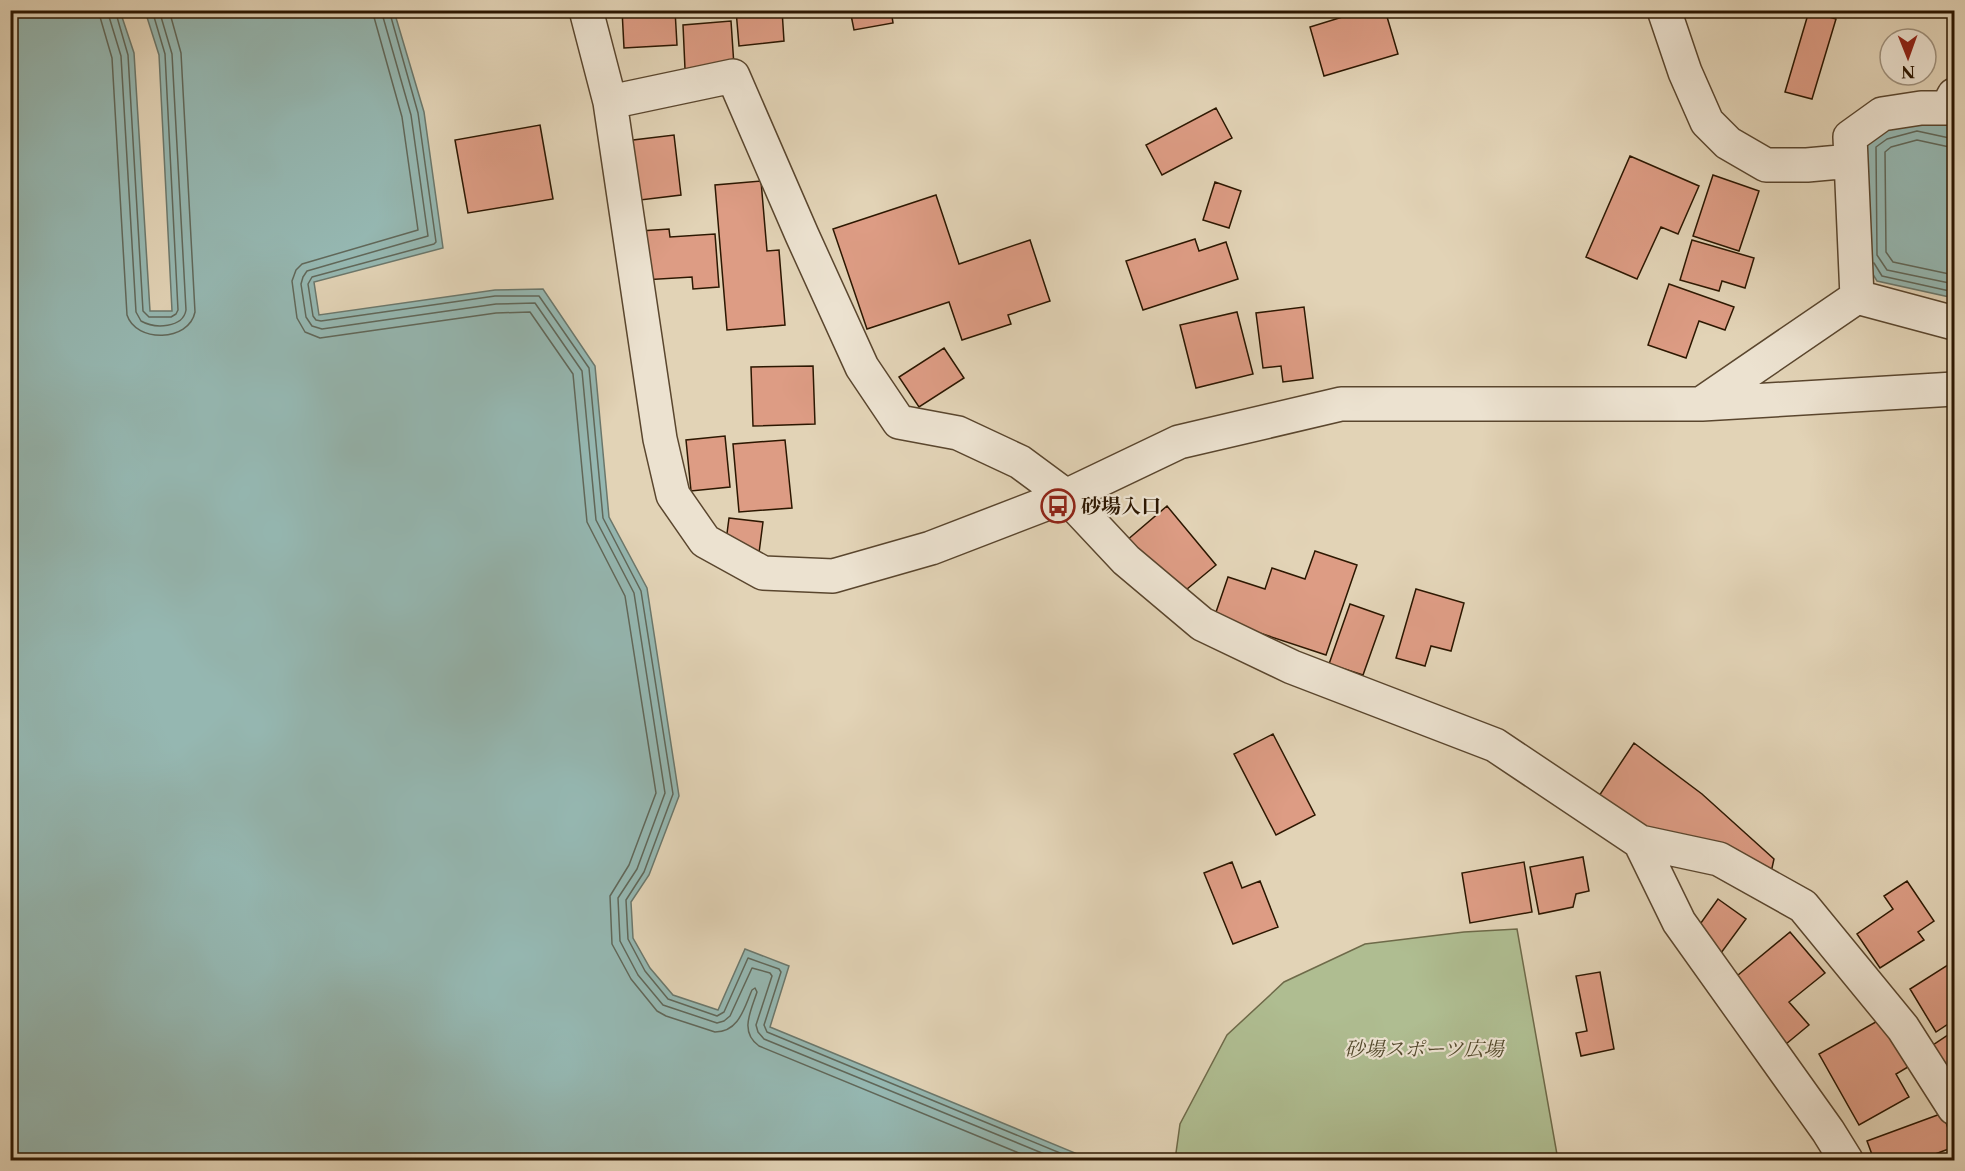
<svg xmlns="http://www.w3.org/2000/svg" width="1965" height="1171" viewBox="0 0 1965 1171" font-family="'Libre Caslon Text','Noto Serif JP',serif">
  <rect width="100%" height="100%" fill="#e2d3b6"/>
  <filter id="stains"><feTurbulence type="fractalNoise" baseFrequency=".00333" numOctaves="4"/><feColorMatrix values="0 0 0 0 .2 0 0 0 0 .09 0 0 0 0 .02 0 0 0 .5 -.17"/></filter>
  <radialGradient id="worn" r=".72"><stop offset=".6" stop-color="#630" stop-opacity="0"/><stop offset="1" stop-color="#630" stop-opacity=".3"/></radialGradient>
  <path fill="#afbd91" stroke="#6e6a49" stroke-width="1.5" d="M 1517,929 L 1558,1160 L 1175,1160 L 1180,1124 L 1227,1035 L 1284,982 L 1365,944 L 1464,932 Z"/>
  <path fill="#95b7b1" stroke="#6b776b" stroke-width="1.5" d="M 10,11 L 120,11 L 134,53 L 150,311 L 172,311 L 159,55 L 145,11 L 394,11 L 424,112 L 443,248 L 314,282 L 319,315 L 495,290 L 543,289 L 595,366 L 609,517 L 647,588 L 679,796 L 649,875 L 631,902 L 633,938 L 650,968 L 673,995 L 718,1010 L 745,949 L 789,966 L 770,1027 L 1080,1155 L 1084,1160 L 11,1160 Z
    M 1917,117 L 1952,125 L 1954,128 L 1954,298 L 1877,281 L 1863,258 L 1863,138 Z"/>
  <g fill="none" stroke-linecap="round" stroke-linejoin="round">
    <path stroke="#606759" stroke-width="1.5" d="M 98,10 L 112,58 L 127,315 C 136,343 189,342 195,312 L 181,53 L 169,10
      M 107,10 L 121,56 L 136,312 L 141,321 C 155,329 183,328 186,310 L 172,54 L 159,10
      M 115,10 L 128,55 L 143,311 L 149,317 L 171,317 L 176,314 L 178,310 L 165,54 L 152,10
      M 372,10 L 402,117 L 418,230 L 302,264 L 296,270 L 292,281 L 297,318 L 305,332 L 320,338 L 496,313 L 530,312 L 573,374 L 587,522 L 625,596 L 656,793 L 629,865 L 610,896 L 612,944 L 631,979 L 657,1011 L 666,1016 L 715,1032 C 739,1032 744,1008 752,990 L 755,988 L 757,992 C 751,1011 739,1032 759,1046 L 1036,1160
      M 381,10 L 411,115 L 428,236 L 307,271 L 303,277 L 301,284 L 306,317 L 312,326 L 322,329 L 496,304 L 535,303 L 582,371 L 596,520 L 634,593 L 665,793 L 637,869 L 618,898 L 620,941 L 638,975 L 663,1005 L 717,1023 L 724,1021 L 730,1016 L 752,968 L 770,973 L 772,976 L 756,1025 L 758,1032 L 764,1039 L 1059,1160
      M 389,10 L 418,113 L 436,242 L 434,244 L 312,277 L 308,284 L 313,316 L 316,320 L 321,321 L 495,296 L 539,296 L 589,368 L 603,518 L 641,591 L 673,794 L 644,872 L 626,900 L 628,939 L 645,971 L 668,999 L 717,1016 L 724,1012 L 748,958 L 779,969 L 781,972 L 764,1025 L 767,1032 L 1077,1160
      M 1954,139 L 1917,131 L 1887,139 L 1876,147 L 1877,255 L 1887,270 L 1954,284
      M 1954,148 L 1917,140 L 1891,147 L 1885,152 L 1886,252 L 1893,262 L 1954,275
      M 1874,263 L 1882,276 L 1954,292"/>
  </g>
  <path fill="#dd9c84" stroke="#2c1701" stroke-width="1.5" d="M 622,10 L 675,10 L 677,45 L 624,48 Z
    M 736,10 L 782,10 L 784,41 L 739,46 Z
    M 850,10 L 891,10 L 893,23 L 854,30 Z
    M 1365,10 L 1385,10 L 1398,54 L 1324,76 L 1310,27 Z
    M 1809,11 L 1836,19 L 1812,99 L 1785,92 Z
    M 731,21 L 734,66 L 685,69 L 683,25 Z
    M 1216,108 L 1232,138 L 1162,175 L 1146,145 Z
    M 540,125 L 553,199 L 468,213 L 455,140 Z
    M 674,135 L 681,195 L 632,201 L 625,141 Z
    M 1630,156 L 1699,186 L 1678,234 L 1661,227 L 1637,279 L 1586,257 Z
    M 1713,175 L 1759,191 L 1739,251 L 1693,236 Z
    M 761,181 L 767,251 L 779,250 L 785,325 L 727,330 L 715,185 Z
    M 1215,182 L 1241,191 L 1229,228 L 1203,220 Z
    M 936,195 L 959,264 L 1030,240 L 1050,301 L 1008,315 L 1011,324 L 962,340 L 949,302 L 867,329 L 833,229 Z
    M 669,229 L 670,237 L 715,234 L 719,287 L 693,289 L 692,277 L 643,280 L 640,231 Z
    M 1195,239 L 1199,251 L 1226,242 L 1238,279 L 1143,310 L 1126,261 Z
    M 1692,240 L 1754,258 L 1745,288 L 1722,281 L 1719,291 L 1680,280 Z
    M 1669,284 L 1734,307 L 1725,330 L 1699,321 L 1686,358 L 1648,345 Z
    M 1304,307 L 1313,378 L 1283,382 L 1281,366 L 1263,368 L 1256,313 Z
    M 1237,312 L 1253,374 L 1196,388 L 1180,325 Z
    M 944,348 L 964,378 L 919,407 L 899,377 Z
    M 813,366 L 815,424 L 753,426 L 751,367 Z
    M 725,436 L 730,487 L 691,491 L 686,440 Z
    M 785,440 L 792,508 L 739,512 L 733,444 Z
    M 1167,506 L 1216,565 L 1175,599 L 1126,541 Z
    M 729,518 L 763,522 L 759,553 L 725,549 Z
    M 1315,551 L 1357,565 L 1326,655 L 1214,618 L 1228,577 L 1265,589 L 1272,568 L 1305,579 Z
    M 1416,589 L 1464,603 L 1451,651 L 1431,646 L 1425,666 L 1396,658 Z
    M 1350,604 L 1384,616 L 1363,675 L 1329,664 Z
    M 1273,734 L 1315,815 L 1276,835 L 1234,754 Z
    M 1634,743 L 1702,794 L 1774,859 L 1770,877 L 1649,833 L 1599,796 Z
    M 1583,857 L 1589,891 L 1576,894 L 1573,907 L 1539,914 L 1530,867 Z
    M 1232,862 L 1242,888 L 1260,881 L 1278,927 L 1233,944 L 1204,873 Z
    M 1524,862 L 1532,912 L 1470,923 L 1462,873 Z
    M 1907,881 L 1934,921 L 1918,932 L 1924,940 L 1880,968 L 1857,934 L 1893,909 L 1884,896 Z
    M 1718,899 L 1746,919 L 1721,953 L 1693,934 Z
    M 1790,932 L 1825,973 L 1789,1002 L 1809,1025 L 1786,1044 L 1732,980 Z
    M 1954,961 L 1954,1020 L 1936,1032 L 1910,989 Z
    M 1600,972 L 1614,1049 L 1581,1056 L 1576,1033 L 1587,1031 L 1576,976 Z
    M 1881,1019 L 1908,1067 L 1896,1074 L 1909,1097 L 1859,1125 L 1819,1054 Z
    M 1954,1031 L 1954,1083 L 1930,1047 Z
    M 1943,1113 L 1954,1147 L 1919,1160 L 1874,1160 L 1867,1141 Z"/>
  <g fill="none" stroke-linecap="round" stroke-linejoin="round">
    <defs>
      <path id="minor" d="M 586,10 L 610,102 L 660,439 L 673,495 L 705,541 L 763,573 L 833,576 L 931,548 L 1066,496 L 1179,442 L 1341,404 L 1702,404 L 1954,389
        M 1664,10 L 1685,72 L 1707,122 L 1728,143 L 1766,165 L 1807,165 L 1851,161
        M 1954,95 L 1947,108 L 1921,108 L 1882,114 L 1850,137 L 1857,297 L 1954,323
        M 610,102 L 733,76 L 802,235 L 862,367 L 899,422 L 958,433 L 1020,462 L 1066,496 L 1126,560 L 1202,624 L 1292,667 L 1495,745 L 1640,842 L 1719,859 L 1803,906 L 1903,1028 L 1954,1108
        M 1702,403 L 1857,297
        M 1640,842 L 1679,922 L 1828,1131 L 1846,1160"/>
    </defs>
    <use href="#minor" stroke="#5a462e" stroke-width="36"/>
    <use href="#minor" stroke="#ece2d0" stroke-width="33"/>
  </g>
  <defs>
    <symbol id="bus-ring" viewBox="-11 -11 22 22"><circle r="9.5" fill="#ece2d0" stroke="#8f2418" stroke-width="1.5"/><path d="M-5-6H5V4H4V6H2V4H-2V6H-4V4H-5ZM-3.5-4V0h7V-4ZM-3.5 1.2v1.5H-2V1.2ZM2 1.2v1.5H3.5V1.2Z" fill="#8f2418"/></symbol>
  </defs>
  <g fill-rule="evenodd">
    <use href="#bus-ring" x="1039" y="487" width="38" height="38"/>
  </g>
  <g text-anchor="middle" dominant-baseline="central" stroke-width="4.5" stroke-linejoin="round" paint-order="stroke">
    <g font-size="20" font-weight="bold" fill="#2c1701" stroke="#ece2d0" text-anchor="start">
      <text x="1081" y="506">砂場入口</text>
    </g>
    <g font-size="20" font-style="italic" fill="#53492c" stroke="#ece2d0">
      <text x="1424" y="1049">砂場スポーツ広場</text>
    </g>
  </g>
  <rect width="1965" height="1171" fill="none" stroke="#e2d3b6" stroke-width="36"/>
  <rect x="12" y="12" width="1941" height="1147" fill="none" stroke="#2c1701" stroke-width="3"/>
  <rect x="18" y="18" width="1929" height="1135" fill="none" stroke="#2c1701" stroke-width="1.5"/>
  <g transform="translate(1908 57) rotate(179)"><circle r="28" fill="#ece2d0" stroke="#9f917d" stroke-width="1.5"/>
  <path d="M0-4.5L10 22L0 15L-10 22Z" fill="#8f2418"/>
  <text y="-9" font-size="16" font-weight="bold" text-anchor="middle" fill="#2c1701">N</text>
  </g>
  <rect width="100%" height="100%" filter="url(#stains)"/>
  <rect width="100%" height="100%" fill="url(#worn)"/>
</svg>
